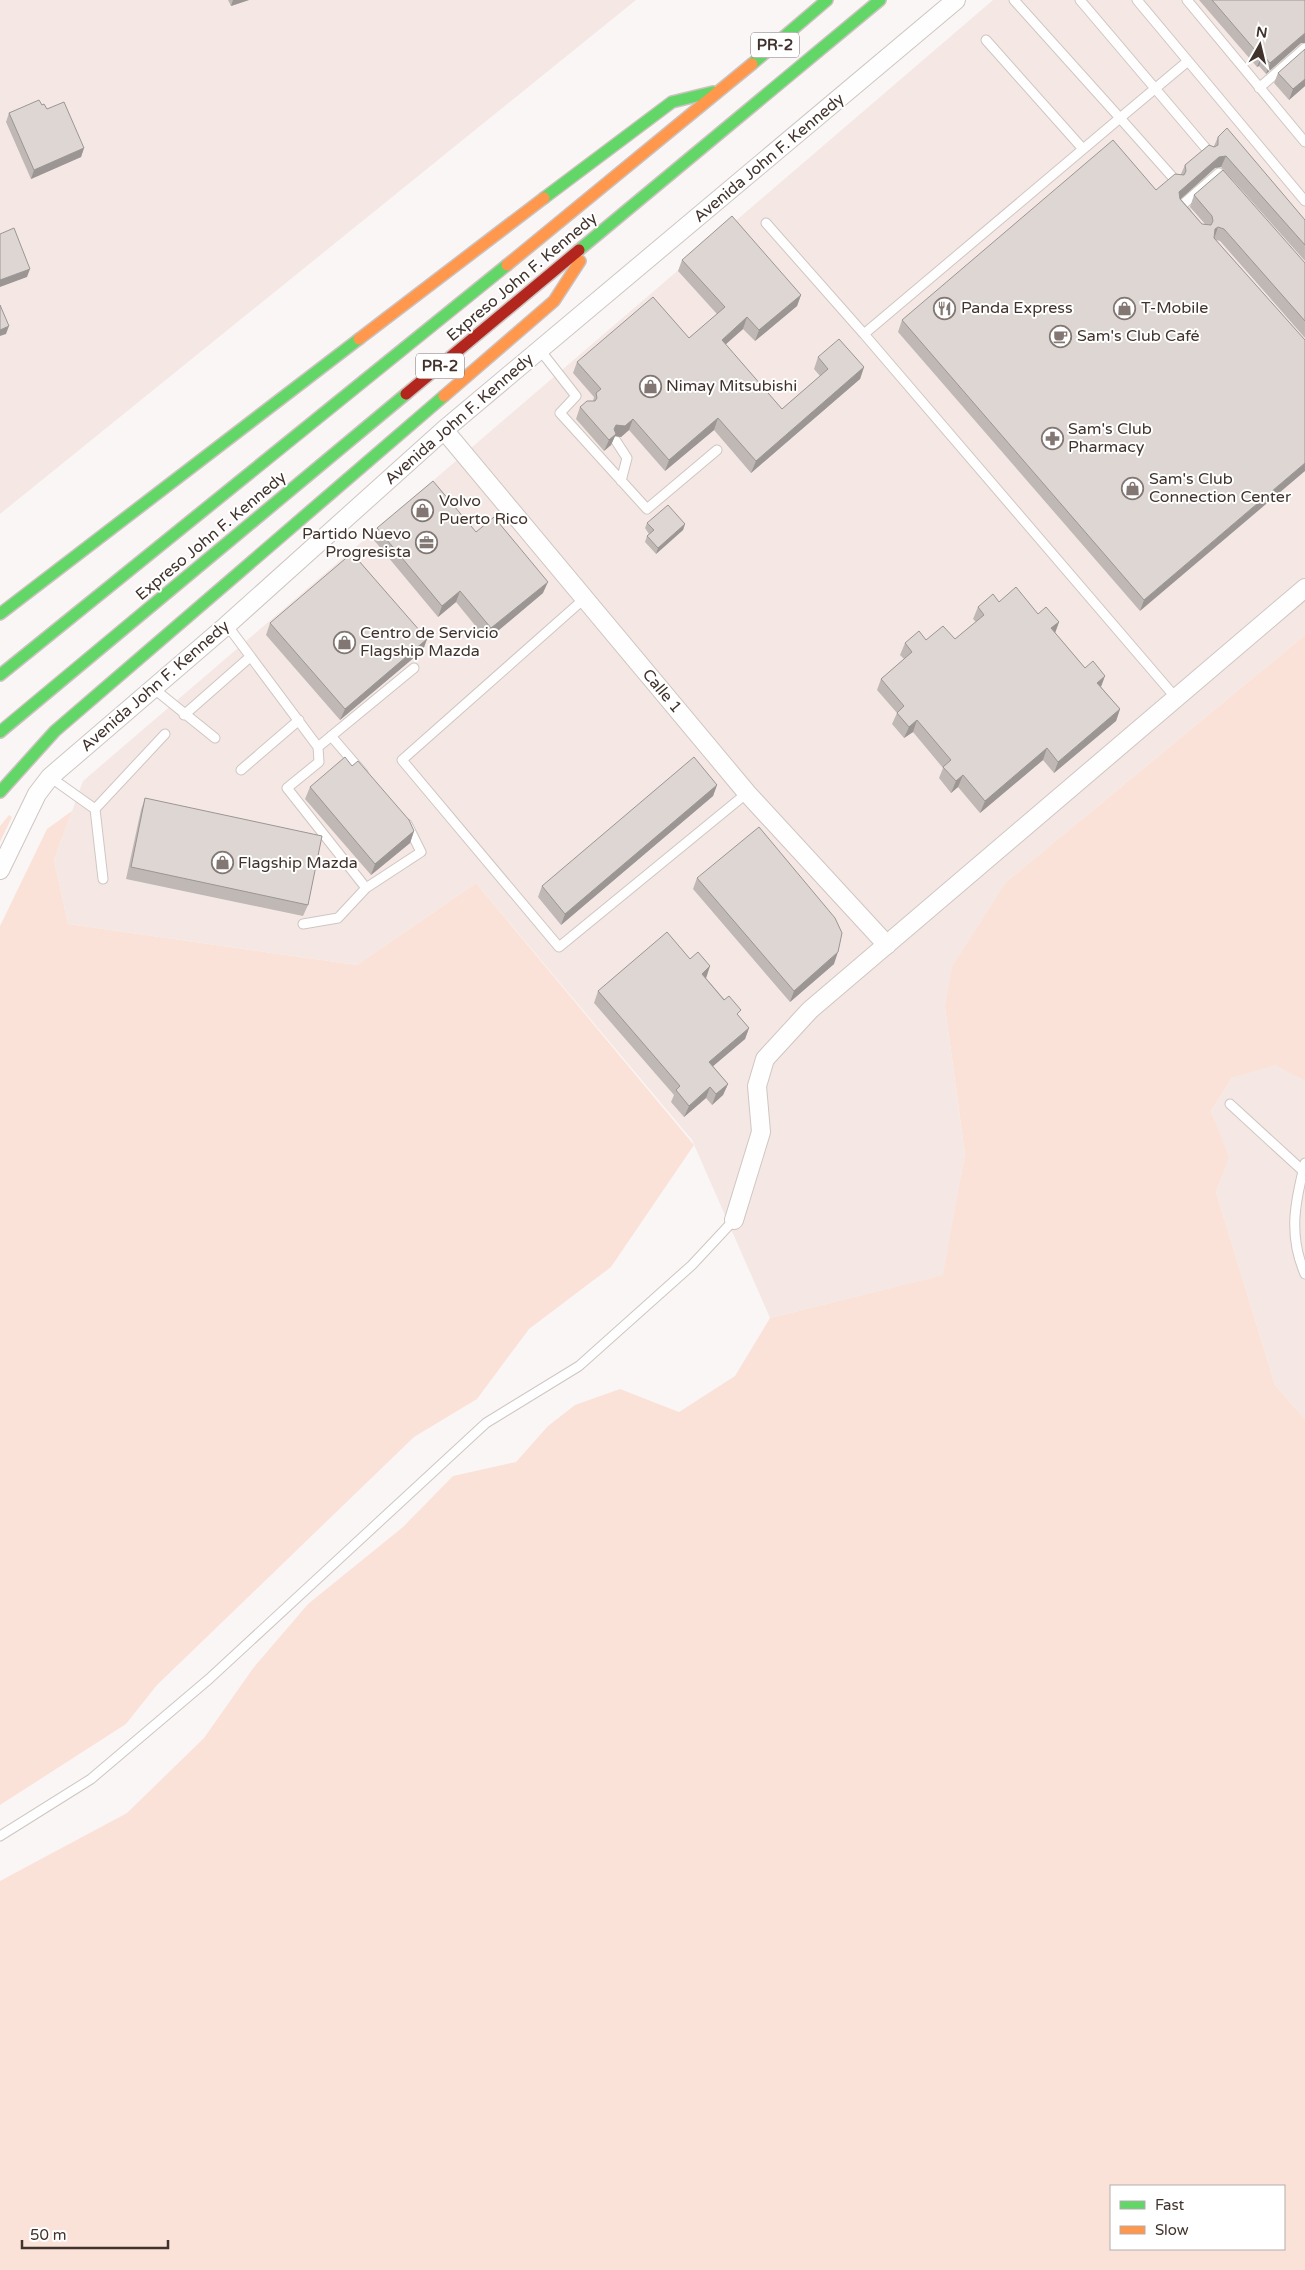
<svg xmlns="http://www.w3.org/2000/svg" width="1305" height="2270" viewBox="0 0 1305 2270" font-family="'Varela Round',sans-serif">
  <rect width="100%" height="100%" fill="#faf6f5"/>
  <path fill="#f5e8e4" d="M 0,0 L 636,0 L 0,514 Z
    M 993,0 L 1305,0 L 1305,635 L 1006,882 L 945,1007 L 965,1154 L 944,1275 L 770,1318 L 692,1140 L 476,883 L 357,965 L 68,924 L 54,860 L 83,781 Z
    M 1275,1064 L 1305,1081 L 1305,1419 L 1275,1385 L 1216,1192 L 1228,1157 L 1211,1111 L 1232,1078 Z"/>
  <path fill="#fbe2d8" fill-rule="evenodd" d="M 1305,635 L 1305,1081 L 1275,1065 L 1232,1078 L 1211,1111 L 1229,1157 L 1216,1192 L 1275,1385 L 1305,1419 L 1305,2270 L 0,2270 L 0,1881 L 127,1813 L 204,1738 L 254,1667 L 308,1604 L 403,1527 L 453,1476 L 516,1462 L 548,1426 L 575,1405 L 620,1389 L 679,1412 L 735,1376 L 770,1318 L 943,1275 L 965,1154 L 945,1007 L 952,967 L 1006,882 ZM 1111,2186 L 1284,2186 L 1284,2249 L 1111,2249 Z
    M 72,811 L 54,860 L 68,924 L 357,965 L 476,883 L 694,1145 L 611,1267 L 529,1329 L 477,1399 L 414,1437 L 157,1685 L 126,1724 L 0,1805 L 0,926 L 47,829 Z
    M 9,815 L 12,817 L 0,842 L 0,826 Z"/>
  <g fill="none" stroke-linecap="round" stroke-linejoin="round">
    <defs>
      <path id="lane" d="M 1080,0 L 1209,152
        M 1137,0 L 1188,61 L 1120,118 L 1176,181
        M 1187,0 L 1305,142
        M 986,40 L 1083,149
        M 1188,61 L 1305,201
        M 1259,88 L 1305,48
        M 1186,212 L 1181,206 L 1219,173 L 1227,182
        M 766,223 L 864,334 L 1120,118 L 1014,0
        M 864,334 L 1176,698
        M 540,350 L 576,396 L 560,413 L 647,509 L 717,450
        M 616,441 L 627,458 L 621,481
        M 585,598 L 402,760 L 559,947 L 747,793
        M 227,625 L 318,747 L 319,762 L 287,788 L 366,888 L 421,852 L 407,824
        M 153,688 L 215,738
        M 184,715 L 250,657
        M 331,736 L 363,773
        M 318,747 L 414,668
        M 241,770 L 299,720
        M 50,777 L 95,809 L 165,734
        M 95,809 L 103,879
        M 303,924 L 338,918 L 366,888
        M 1230,1104 L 1303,1171
        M 1305,1163 C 1295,1202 1288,1235 1305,1274
        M 0,1836 L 91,1779 L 209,1679 L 486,1423 L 579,1366 L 692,1265 L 734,1220"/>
      <path id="street" d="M 444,430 L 747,793 L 887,945
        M 0,870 L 37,794 L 50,777 L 227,625 L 444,430 L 956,0
        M 734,1220 L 761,1132 L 757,1086 L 765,1059 L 810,1010 L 1305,588"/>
      <path id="fast" d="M 752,64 L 827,0
        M 544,198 L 672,102 L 713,92
        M 579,250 L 880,0
        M 0,614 L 359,339
        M 0,675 L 507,265
        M 0,732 L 406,394
        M 0,792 L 55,731 L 444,396"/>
      <path id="slow" d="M 507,265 L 752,64
        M 359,339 L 544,198
        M 444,396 L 554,301 L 580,261"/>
      <path id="jam" d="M 406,394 L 579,250"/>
    </defs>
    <use href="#lane" stroke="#cec6c2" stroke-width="11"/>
    <use href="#street" stroke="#cec6c2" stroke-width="20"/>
    <use href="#fast" stroke="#ccc2bf" stroke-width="14"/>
    <use href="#slow" stroke="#ccc2bf" stroke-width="14"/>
    <use href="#jam" stroke="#ccc2bf" stroke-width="14"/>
    <use href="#lane" stroke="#fefefe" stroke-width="9"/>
    <use href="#street" stroke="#fefefe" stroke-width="18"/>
    <use href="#fast" stroke="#63d668" stroke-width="11"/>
    <use href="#slow" stroke="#ff974d" stroke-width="11"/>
    <use href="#jam" stroke="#b3261e" stroke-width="11"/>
  </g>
  <path fill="#bfb8b5" d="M 228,0 L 249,0 L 231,6 Z
    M 1199,0 L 1305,0 L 1301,43 L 1266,74 L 1259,66 L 1257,67 Z
    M 1278,73 L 1305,86 L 1289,100 L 1274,83 Z
    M 42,105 L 84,148 L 81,157 L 31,179 L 6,122 L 9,113 Z
    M 1218,137 L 1305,220 L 1305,261 L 1221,167 L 1215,168 L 1181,199 L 1202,224 L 1205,224 L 1190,207 L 1194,195 L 1305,263 L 1305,338 L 1220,241 L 1216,240 L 1304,340 L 1140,611 L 898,332 L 902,320 L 1156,190 L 1181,174 L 1185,165 L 1214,146 Z
    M 682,260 L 801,295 L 797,306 L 755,341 L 743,329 L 725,345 L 782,409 L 820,376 L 814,369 L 818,357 L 864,367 L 860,379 L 751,473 L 714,430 L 665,471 L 629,430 L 621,437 L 615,436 L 611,445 L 604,451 L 576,419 L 580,407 L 593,401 L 594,397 L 573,373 L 577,362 L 689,338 L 717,314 L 678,271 Z
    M 647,523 L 685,524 L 683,530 L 656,554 L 645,542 L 647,536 L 649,534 L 645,528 Z
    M 377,528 L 476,532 L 543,593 L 487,640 L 456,602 L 438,617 L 373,539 Z
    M 999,602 L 1038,614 L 1059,622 L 1055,633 L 1120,709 L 1116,721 L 1054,773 L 1043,760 L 980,813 L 958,787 L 951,793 L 939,778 L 943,768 L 913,732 L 904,738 L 892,724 L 897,713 L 877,690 L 881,679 L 904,659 L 900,655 L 905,643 L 926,640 L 955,639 L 976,622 L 973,619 L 978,607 Z
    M 270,623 L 427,639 L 423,650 L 340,720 L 266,635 Z
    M 352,766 L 414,831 L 410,843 L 371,875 L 305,799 L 310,787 Z
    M 717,785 L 713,796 L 561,925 L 538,897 L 542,886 Z
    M 145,798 L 308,905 L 303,916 L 126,879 L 141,810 Z
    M 697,878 L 834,964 L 790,1002 L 693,889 Z
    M 690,959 L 710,966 L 706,978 L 749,1028 L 745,1039 L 713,1066 L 728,1084 L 723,1095 L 712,1105 L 706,1098 L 684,1117 L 671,1102 L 674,1095 L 594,1003 L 598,991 Z"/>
  <path fill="#9b9693" d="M 233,0 L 249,0 L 231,6 Z
    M 1305,33 L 1305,43 L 1301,43 L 1266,74 L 1270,63 Z
    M 1263,55 L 1259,66 L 1257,67 L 1261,57 Z
    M 1305,79 L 1305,86 L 1289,100 L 1293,89 Z
    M 84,148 L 81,157 L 31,179 L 34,170 Z
    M 1226,156 L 1221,167 L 1215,168 L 1175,204 L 1179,192 L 1219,157 Z
    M 1218,227 L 1214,239 L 1215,229 Z
    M 30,269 L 27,277 L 0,287 L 0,280 Z
    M 801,295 L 797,306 L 755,341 L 759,330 Z
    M 747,317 L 743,329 L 717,352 L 722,340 Z
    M 9,326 L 6,334 L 0,336 L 0,330 Z
    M 864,367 L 860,379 L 751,473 L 756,461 Z
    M 718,418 L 714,430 L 665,471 L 669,460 Z
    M 633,419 L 629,430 L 621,437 L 615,436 L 611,445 L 604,451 L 609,440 L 616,425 Z
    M 1305,463 L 1305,471 L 1140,611 L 1144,600 Z
    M 685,524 L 683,530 L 656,554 L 658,548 Z
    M 548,582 L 543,593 L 487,640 L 491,628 Z
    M 460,591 L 456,602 L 438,617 L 442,606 Z
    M 1059,622 L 1055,633 L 1051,628 Z
    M 427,639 L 423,650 L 340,720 L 345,709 Z
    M 1105,676 L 1101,687 L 1097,683 Z
    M 1120,709 L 1116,721 L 1054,773 L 1058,762 Z
    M 917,720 L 913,732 L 904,738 L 909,727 Z
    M 1047,748 L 1043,760 L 980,813 L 985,801 Z
    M 963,775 L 958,787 L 951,793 L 956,781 Z
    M 717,785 L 713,796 L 561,925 L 565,914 Z
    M 414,831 L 410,843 L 371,875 L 375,864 Z
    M 838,952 L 834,964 L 790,1002 L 794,991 Z
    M 710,966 L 706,978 L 697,985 L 702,974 Z
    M 749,1028 L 745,1039 L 705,1073 L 709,1062 Z
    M 728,1084 L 723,1095 L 712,1105 L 716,1094 Z
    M 710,1087 L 706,1098 L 684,1117 L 689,1106 Z"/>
  <path fill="#ded6d2" stroke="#9b9693" d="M 1212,0 L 1305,0 L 1305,33 L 1270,63 L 1263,55 L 1261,57 Z
    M 1305,49 L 1305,79 L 1293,89 L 1278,73 Z
    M 39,100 L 42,105 L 44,104 L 47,109 L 64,102 L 84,148 L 34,170 L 9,113 Z
    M 1227,128 L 1305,220 L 1305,245 L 1226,156 L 1219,157 L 1179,192 L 1180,199 L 1202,224 L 1211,225 L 1213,221 L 1212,216 L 1194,195 L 1223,170 L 1305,263 L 1305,321 L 1224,229 L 1218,227 L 1215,229 L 1214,238 L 1305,340 L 1305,463 L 1144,600 L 902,320 L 1113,140 L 1156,190 L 1175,174 L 1184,175 L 1186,171 L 1185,165 L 1209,145 L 1214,147 L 1218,145 L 1218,137 Z
    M 732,216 L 801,295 L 759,330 L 747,317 L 722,340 L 782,409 L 828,369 L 818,357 L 839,339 L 864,367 L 756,461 L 718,418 L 669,460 L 633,419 L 625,426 L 616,425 L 614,429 L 616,434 L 609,440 L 580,407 L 587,401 L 595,401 L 597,398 L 596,393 L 601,389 L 577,362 L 653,297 L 689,338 L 725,307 L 682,260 Z
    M 14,228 L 30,269 L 0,280 L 0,234 Z
    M 0,305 L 9,326 L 0,330 Z
    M 433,481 L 476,532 L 494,517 L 548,582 L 491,628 L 460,591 L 442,606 L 377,528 Z
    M 668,505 L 685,524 L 658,548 L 647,536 L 654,530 L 647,523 Z
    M 352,553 L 427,639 L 345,709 L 270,623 Z
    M 1016,587 L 1038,614 L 1046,607 L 1059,622 L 1051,628 L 1085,668 L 1093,661 L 1105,676 L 1097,683 L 1120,709 L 1058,762 L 1047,748 L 985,801 L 963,775 L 956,781 L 943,767 L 951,760 L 917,720 L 909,727 L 897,713 L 904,706 L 881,679 L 912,652 L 905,643 L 919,631 L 926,640 L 943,626 L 955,639 L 984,615 L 978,607 L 993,594 L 999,602 Z
    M 345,757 L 352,766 L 358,761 L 409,820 L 414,831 L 375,864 L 310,787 Z
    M 694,757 L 717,785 L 565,914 L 542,886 Z
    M 145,798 L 322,836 L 308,905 L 131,867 Z
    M 759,827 L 835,918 L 842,933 L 838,952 L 794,991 L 697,878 Z
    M 667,932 L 690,959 L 698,952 L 710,966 L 702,974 L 724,1000 L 729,996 L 741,1010 L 737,1014 L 749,1028 L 709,1062 L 728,1084 L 716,1094 L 710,1087 L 689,1106 L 676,1090 L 680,1086 L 598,991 Z"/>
  <defs>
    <symbol id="restaurant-ring" viewBox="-11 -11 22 22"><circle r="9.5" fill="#fff" stroke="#827772" stroke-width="1.5"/><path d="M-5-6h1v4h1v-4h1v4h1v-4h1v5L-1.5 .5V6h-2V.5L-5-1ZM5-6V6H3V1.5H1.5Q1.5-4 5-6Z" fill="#827772"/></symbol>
    <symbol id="shop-ring" viewBox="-11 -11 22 22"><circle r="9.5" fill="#fff" stroke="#827772" stroke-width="1.5"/><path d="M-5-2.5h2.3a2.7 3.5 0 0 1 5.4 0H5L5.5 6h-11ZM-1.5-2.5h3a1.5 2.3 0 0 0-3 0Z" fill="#827772"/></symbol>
    <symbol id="cafe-ring" viewBox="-11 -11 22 22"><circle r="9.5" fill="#fff" stroke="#827772" stroke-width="1.5"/><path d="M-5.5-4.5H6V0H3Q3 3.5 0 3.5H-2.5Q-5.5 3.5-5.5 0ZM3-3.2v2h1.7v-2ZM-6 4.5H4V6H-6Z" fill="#827772"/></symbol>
    <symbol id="pharmacy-ring" viewBox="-11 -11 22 22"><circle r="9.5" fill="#fff" stroke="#827772" stroke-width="1.5"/><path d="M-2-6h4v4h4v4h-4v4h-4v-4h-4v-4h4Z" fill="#827772"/></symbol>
    <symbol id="office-ring" viewBox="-11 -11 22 22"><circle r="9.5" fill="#fff" stroke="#827772" stroke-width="1.5"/><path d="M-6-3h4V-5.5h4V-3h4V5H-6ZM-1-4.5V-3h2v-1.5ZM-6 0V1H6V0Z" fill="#827772"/></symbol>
  </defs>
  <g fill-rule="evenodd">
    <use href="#restaurant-ring" x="932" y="296" width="25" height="25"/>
    <use href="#shop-ring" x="1112" y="296" width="25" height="25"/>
    <use href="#cafe-ring" x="1048" y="324" width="25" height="25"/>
    <use href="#shop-ring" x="638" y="374" width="25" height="25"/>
    <use href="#pharmacy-ring" x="1040" y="426" width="25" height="25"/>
    <use href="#shop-ring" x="1120" y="476" width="25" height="25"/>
    <use href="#shop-ring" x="410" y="498" width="25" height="25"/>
    <use href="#office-ring" x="414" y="530" width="25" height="25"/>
    <use href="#shop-ring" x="332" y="630" width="25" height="25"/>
    <use href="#shop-ring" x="210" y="850" width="25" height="25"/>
  </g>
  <g text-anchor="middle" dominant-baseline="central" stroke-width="4" stroke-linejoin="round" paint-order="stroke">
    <g fill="#fff" stroke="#7a706b" stroke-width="1">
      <rect x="751" y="32.5" width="48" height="25" rx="4"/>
      <rect x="416" y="353.5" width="48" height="25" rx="4"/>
    </g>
    <g font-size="15" font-weight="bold" fill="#41322c">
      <text x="775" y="45">PR-2</text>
      <text x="440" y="366">PR-2</text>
    </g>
    <g font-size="16" fill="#41322c" stroke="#fff">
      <text transform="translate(769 158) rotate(-40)">Avenida John F. Kennedy</text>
      <text transform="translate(522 277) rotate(-40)">Expreso John F. Kennedy</text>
      <text transform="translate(459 419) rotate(-41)">Avenida John F. Kennedy</text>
      <text transform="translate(211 536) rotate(-40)">Expreso John F. Kennedy</text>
      <text transform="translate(155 686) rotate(-41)">Avenida John F. Kennedy</text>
      <text transform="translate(662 691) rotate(50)">Calle 1</text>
    </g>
    <g font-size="16" fill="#41322c" stroke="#fff" text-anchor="start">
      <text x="961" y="308">Panda Express</text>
      <text x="1141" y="308">T-Mobile</text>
      <text x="1077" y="336">Sam's Club Café</text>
      <text x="666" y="386">Nimay Mitsubishi</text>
      <text x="1068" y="429">Sam's Club<tspan x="1068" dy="18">Pharmacy</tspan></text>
      <text x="1149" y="479">Sam's Club<tspan x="1149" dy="18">Connection Center</tspan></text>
      <text x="439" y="501">Volvo<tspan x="439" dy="18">Puerto Rico</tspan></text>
      <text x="411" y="534" text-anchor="end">Partido Nuevo<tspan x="411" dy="18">Progresista</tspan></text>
      <text x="360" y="633">Centro de Servicio<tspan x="360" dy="18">Flagship Mazda</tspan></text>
      <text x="238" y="863">Flagship Mazda</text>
    </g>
  </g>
  <rect x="1110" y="2185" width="175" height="65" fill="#ffffff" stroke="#b3adab"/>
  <rect x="1120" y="2201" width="25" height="8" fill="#63d668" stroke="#b3adab"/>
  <text x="1155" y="2210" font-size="15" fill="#41322c">Fast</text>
  <rect x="1120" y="2226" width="25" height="8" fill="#ff974d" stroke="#b3adab"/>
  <text x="1155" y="2235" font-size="15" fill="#41322c">Slow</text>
  <g transform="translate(1260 45) rotate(8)" stroke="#ffffff" stroke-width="4" paint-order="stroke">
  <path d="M0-4L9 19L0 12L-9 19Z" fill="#41322c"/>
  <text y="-8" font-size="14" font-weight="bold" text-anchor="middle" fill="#41322c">N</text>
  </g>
  <path d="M22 2240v8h146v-8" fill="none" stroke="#41322c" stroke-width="2.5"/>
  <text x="30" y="2240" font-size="15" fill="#41322c" stroke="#ffffff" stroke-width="4" paint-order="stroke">50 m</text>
</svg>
